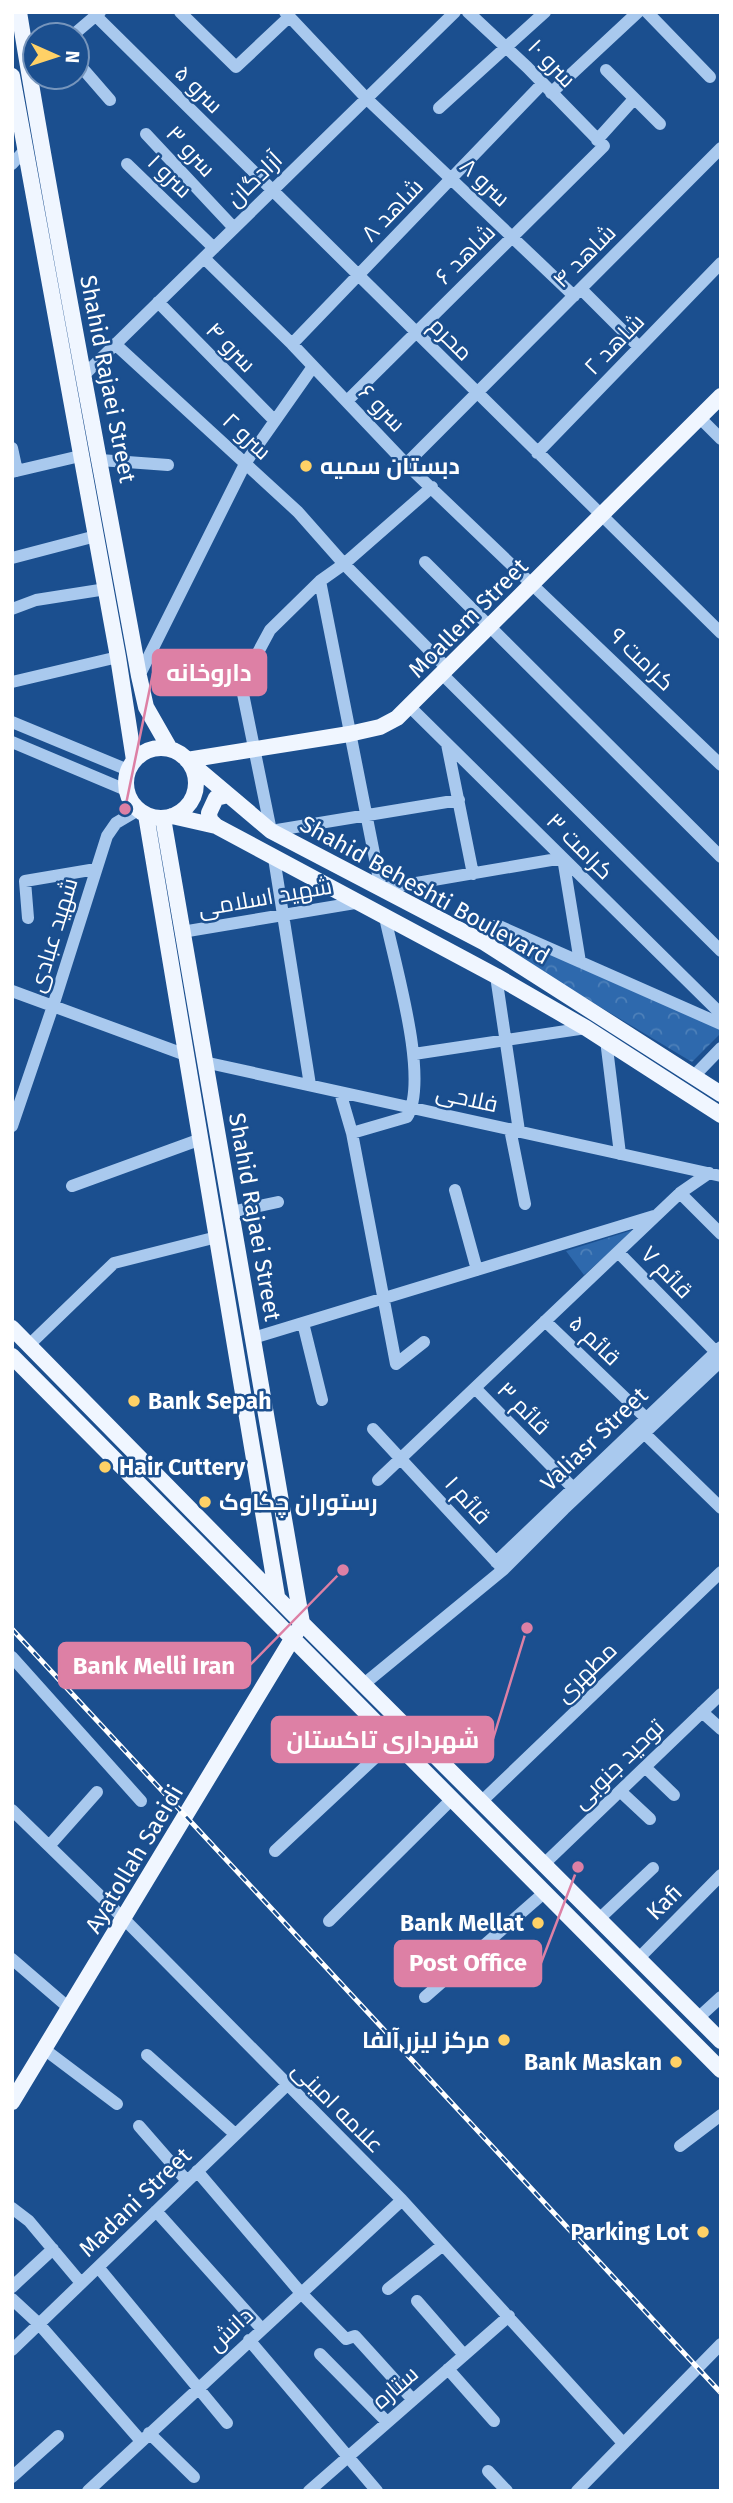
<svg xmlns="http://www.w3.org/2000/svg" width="733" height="2503" viewBox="0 0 733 2503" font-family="'Fira Sans',Cairo,sans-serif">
  <defs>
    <pattern id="forest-crowns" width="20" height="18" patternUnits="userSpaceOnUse" patternTransform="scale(1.75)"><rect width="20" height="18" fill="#2e69ad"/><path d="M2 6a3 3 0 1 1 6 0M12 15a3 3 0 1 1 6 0" fill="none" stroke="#4d80b9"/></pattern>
  </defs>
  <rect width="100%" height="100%" fill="#1b4f8f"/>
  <path fill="url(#forest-crowns)" d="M 500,932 L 721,1028 L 721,1033 L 692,1062 L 492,942 Z
    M 636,1229 L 584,1275 L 566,1251 Z"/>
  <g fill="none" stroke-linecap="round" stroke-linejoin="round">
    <path stroke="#a9c9ee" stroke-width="12" d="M 180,12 L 236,67 L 289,17
      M 285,12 L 367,99 L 574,296
      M 647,12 L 710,77
      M 96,16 L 721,633
      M 73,35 L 100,12
      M 77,62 L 110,100
      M 606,70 L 660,124
      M 551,93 L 638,12
      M 439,108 L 545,12
      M 146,134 L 234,228
      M 597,140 L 634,99
      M 12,164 L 25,150
      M 127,164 L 214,248
      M 204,258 L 292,344 L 406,464 L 721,765
      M 581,289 L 639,347
      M 158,302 L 275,421
      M 115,344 L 298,512 L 344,564 L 448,669
      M 292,344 L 543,83
      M 82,377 L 455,12
      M 347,401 L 604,146 L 527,67 L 468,12
      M 699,417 L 721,439
      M 12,448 L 17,471
      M 537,453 L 721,263
      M 100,460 L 168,465
      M 406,464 L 721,148
      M 12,472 L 80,456
      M 432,487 L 344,564 L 320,581 L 270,630 L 241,684 L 271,831 L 459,800
      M 12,558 L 96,536
      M 425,562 L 721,857
      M 320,581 L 381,889 L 563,858 L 580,962
      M 12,609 L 36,600 L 106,589
      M 443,675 L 721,951
      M 139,676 L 246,462 L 312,368
      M 12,682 L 118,657
      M 410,707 L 721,1014
      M 12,722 L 128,770
      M 12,742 L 126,790
      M 447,744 L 473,874
      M 274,858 L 310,1085
      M 28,918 L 25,881 L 96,869
      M 182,932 L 355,903
      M 485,943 L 494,926 L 499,926 L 721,1024
      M 496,976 L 519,1131
      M 12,991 L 186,1055
      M 606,1040 L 620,1154
      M 414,1054 L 586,1028
      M 204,1062 L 721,1176
      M 694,1076 L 721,1048
      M 340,1092 L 352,1133 L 396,1364 L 424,1342
      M 12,1126 L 53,1006 L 107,836 L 116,823 L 138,810
      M 510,1129 L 525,1204
      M 352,1133 L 407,1117 C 430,1079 394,962 385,917
      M 72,1186 L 201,1139
      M 455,1190 L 477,1270
      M 680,1193 L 721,1234
      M 231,1212 L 278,1202
      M 618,1252 L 716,1352
      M 545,1321 L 646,1418
      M 303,1323 L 322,1400
      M 253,1338 L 654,1216
      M 29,1345 L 114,1263 L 217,1237
      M 475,1388 L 573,1488
      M 373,1429 L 501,1567
      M 644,1433 L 721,1508
      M 378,1480 L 680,1193 L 709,1173
      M 496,1562 L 721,1347
      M 12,1657 L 141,1801
      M 364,1684 L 504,1569 L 564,1509 L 721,1361
      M 702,1712 L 721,1729
      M 645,1767 L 674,1795
      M 620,1791 L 650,1819
      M 481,1802 L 721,1572
      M 12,1810 L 124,1919 L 402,2200 L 623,2443
      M 49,1846 L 97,1792
      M 275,1851 L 394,1740
      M 544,1864 L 721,1694
      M 599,1919 L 653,1868
      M 329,1921 L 452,1799
      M 12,1959 L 69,2008
      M 638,1959 L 721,1875
      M 425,1997 L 545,1892
      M 698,2018 L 721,1997
      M 44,2049 L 117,2104
      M 147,2055 L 235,2134
      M 139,2126 L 187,2181
      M 680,2146 L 721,2115
      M 197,2171 L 301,2293 L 346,2339 L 355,2336 L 413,2400
      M 12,2208 L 29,2221 L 81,2283
      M 156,2211 L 261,2328
      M 98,2267 L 227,2423
      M 12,2287 L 53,2249
      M 388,2289 L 443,2245
      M 12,2299 L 39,2324 L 141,2441
      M 417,2301 L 464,2355
      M 249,2340 L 377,2491
      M 12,2350 L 287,2085
      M 320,2354 L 387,2422
      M 448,2369 L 494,2421
      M 149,2433 L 194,2477
      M 488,2471 L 507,2491
      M 12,2477 L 58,2436
      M 88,2491 L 402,2200
      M 309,2491 L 509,2316
      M 577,2491 L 721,2344"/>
    <path stroke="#f0f6ff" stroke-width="16" d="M 19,12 C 55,234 99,455 139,676 L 146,707 L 170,749
      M 12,76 L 118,657 L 134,760
      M126 783a35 35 0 1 1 70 0a35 35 0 1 1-70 0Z
      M 187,760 L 349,734 L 380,727 L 397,718 L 721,396
      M 187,760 L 271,831 L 485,943 L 721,1094
      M 146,815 L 277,1596
      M 172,816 L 216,826 L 496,976 L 586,1028 L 721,1115
      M 163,818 L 302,1623
      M 216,826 L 210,820 L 209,813 L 216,798 L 228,795
      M 12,1328 L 302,1623 L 721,2041
      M 12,1356 L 721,2070
      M 12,2102 L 297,1631"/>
    <defs>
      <path id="rail" d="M 12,1629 L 721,2393"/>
    </defs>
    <use href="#rail" stroke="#fff" stroke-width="5"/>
    <use href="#rail" stroke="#1b4f8f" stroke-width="2.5" stroke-dasharray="8" stroke-linecap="butt"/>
  </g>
  <g fill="#ffd166" stroke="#1b4f8f" stroke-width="2.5">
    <circle cx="306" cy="466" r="7"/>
    <circle cx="134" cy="1401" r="7"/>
    <circle cx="105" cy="1467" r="7"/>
    <circle cx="205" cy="1502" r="7"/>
    <circle cx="538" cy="1923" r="7"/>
    <circle cx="504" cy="2040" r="7"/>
    <circle cx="676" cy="2062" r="7"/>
    <circle cx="703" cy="2232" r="7"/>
  </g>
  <g text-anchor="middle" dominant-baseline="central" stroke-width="5" stroke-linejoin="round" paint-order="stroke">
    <g font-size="23" fill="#fff" stroke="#1b4f8f">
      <text transform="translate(552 63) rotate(46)">سرو ۱۰</text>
      <text transform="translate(199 89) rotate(45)">سرو ۵</text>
      <text transform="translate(191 151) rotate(47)">سرو ۳</text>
      <text transform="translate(170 176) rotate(44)">سرو ۱</text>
      <text transform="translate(254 179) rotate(-44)">آزادگان</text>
      <text transform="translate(485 182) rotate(43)">سرو ۸</text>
      <text transform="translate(392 210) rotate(-46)">شاهد ۸</text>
      <text transform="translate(465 254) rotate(-45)">شاهد ۶</text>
      <text transform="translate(584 256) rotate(-45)">شاهد ۴</text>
      <text transform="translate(451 339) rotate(45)">محرم</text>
      <text transform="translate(614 344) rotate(-46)">شاهد ۲</text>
      <text transform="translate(231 347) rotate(46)">سرو ۴</text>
      <text transform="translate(108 379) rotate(79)">Shahid Rajaei Street</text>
      <text transform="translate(382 408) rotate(46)">سرو ۶</text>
      <text transform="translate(247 436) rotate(43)">سرو ۲</text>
      <text transform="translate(468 618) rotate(-45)">Moallem Street</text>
      <text transform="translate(642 659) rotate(44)">کرامت ۹</text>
      <text transform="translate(580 846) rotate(45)">کرامت ۳</text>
      <text transform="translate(425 890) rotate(29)">Shahid Beheshti Boulevard</text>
      <text transform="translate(265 897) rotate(-10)">شهید اسلامی</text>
      <text transform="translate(53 935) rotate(-73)">شهید عبادی</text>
      <text transform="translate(467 1098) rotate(12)">فلاحی</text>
      <text transform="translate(255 1217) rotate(80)">Shahid Rajaei Street</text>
      <text transform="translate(667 1272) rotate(46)">قائم ۷</text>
      <text transform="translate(595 1340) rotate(44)">قائم ۵</text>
      <text transform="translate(524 1408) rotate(45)">قائم ۳</text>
      <text transform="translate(594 1439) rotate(-44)">Valiasr Street</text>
      <text transform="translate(468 1500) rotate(48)">قائم ۱</text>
      <text transform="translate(586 1672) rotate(-44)">مطهری</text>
      <text transform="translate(618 1764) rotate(-44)">توحید جنوبی</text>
      <text transform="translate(134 1859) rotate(-59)">Ayatollah Saeidi</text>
      <text transform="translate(664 1902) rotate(-45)">Kafi</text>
      <text transform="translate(338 2107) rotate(45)">علامه امینی</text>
      <text transform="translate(135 2202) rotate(-44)">Madani Street</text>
      <text transform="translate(230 2329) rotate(-43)">دانش</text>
      <text transform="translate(395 2387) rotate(-41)">ستاره</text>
    </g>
    <g font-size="23" font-weight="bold" fill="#fff" stroke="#1b4f8f" text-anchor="start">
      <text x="320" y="466">دبستان سمیه</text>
      <text x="148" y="1401">Bank Sepah</text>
      <text x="119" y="1467">Hair Cuttery</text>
      <text x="219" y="1502">رستوران چکاوک</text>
      <text x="524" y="1923" text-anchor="end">Bank Mellat</text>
      <text x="490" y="2040" text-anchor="end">مرکز لیزر آلفا</text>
      <text x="662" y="2062" text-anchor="end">Bank Maskan</text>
      <text x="689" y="2232" text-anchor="end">Parking Lot</text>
    </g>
  </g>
  <path fill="none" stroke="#dd80a5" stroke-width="2.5" d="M125 809L153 673M343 1570L250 1665M527 1628L493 1739M578 1867L541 1963"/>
  <g fill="#dd80a5" stroke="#1b4f8f" stroke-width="2.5">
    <circle cx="125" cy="809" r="7"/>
    <circle cx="343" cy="1570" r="7"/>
    <circle cx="527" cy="1628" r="7"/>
    <circle cx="578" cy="1867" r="7"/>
  </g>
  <g fill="#dd80a5" stroke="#dd80a5" stroke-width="2.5">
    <rect x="153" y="650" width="113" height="45" rx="7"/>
    <rect x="59" y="1643" width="191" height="45" rx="7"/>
    <rect x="272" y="1717" width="221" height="45" rx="7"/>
    <rect x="395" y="1941" width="146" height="45" rx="7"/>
  </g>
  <g font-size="24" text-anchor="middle" font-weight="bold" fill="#fff">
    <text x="209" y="681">داروخانه</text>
    <text x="154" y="1674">Bank Melli Iran</text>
    <text x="383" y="1748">شهرداری تاکستان</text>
    <text x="468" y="1971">Post Office</text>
  </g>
  <rect width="733" height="2503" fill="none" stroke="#ffffff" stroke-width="28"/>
  <g transform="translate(56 56) rotate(93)"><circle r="33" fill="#1b4f8f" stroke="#7695bc" stroke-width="2"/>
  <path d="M0-5L12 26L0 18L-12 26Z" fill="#ffd166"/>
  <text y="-10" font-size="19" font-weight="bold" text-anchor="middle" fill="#ffffff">N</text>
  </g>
</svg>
